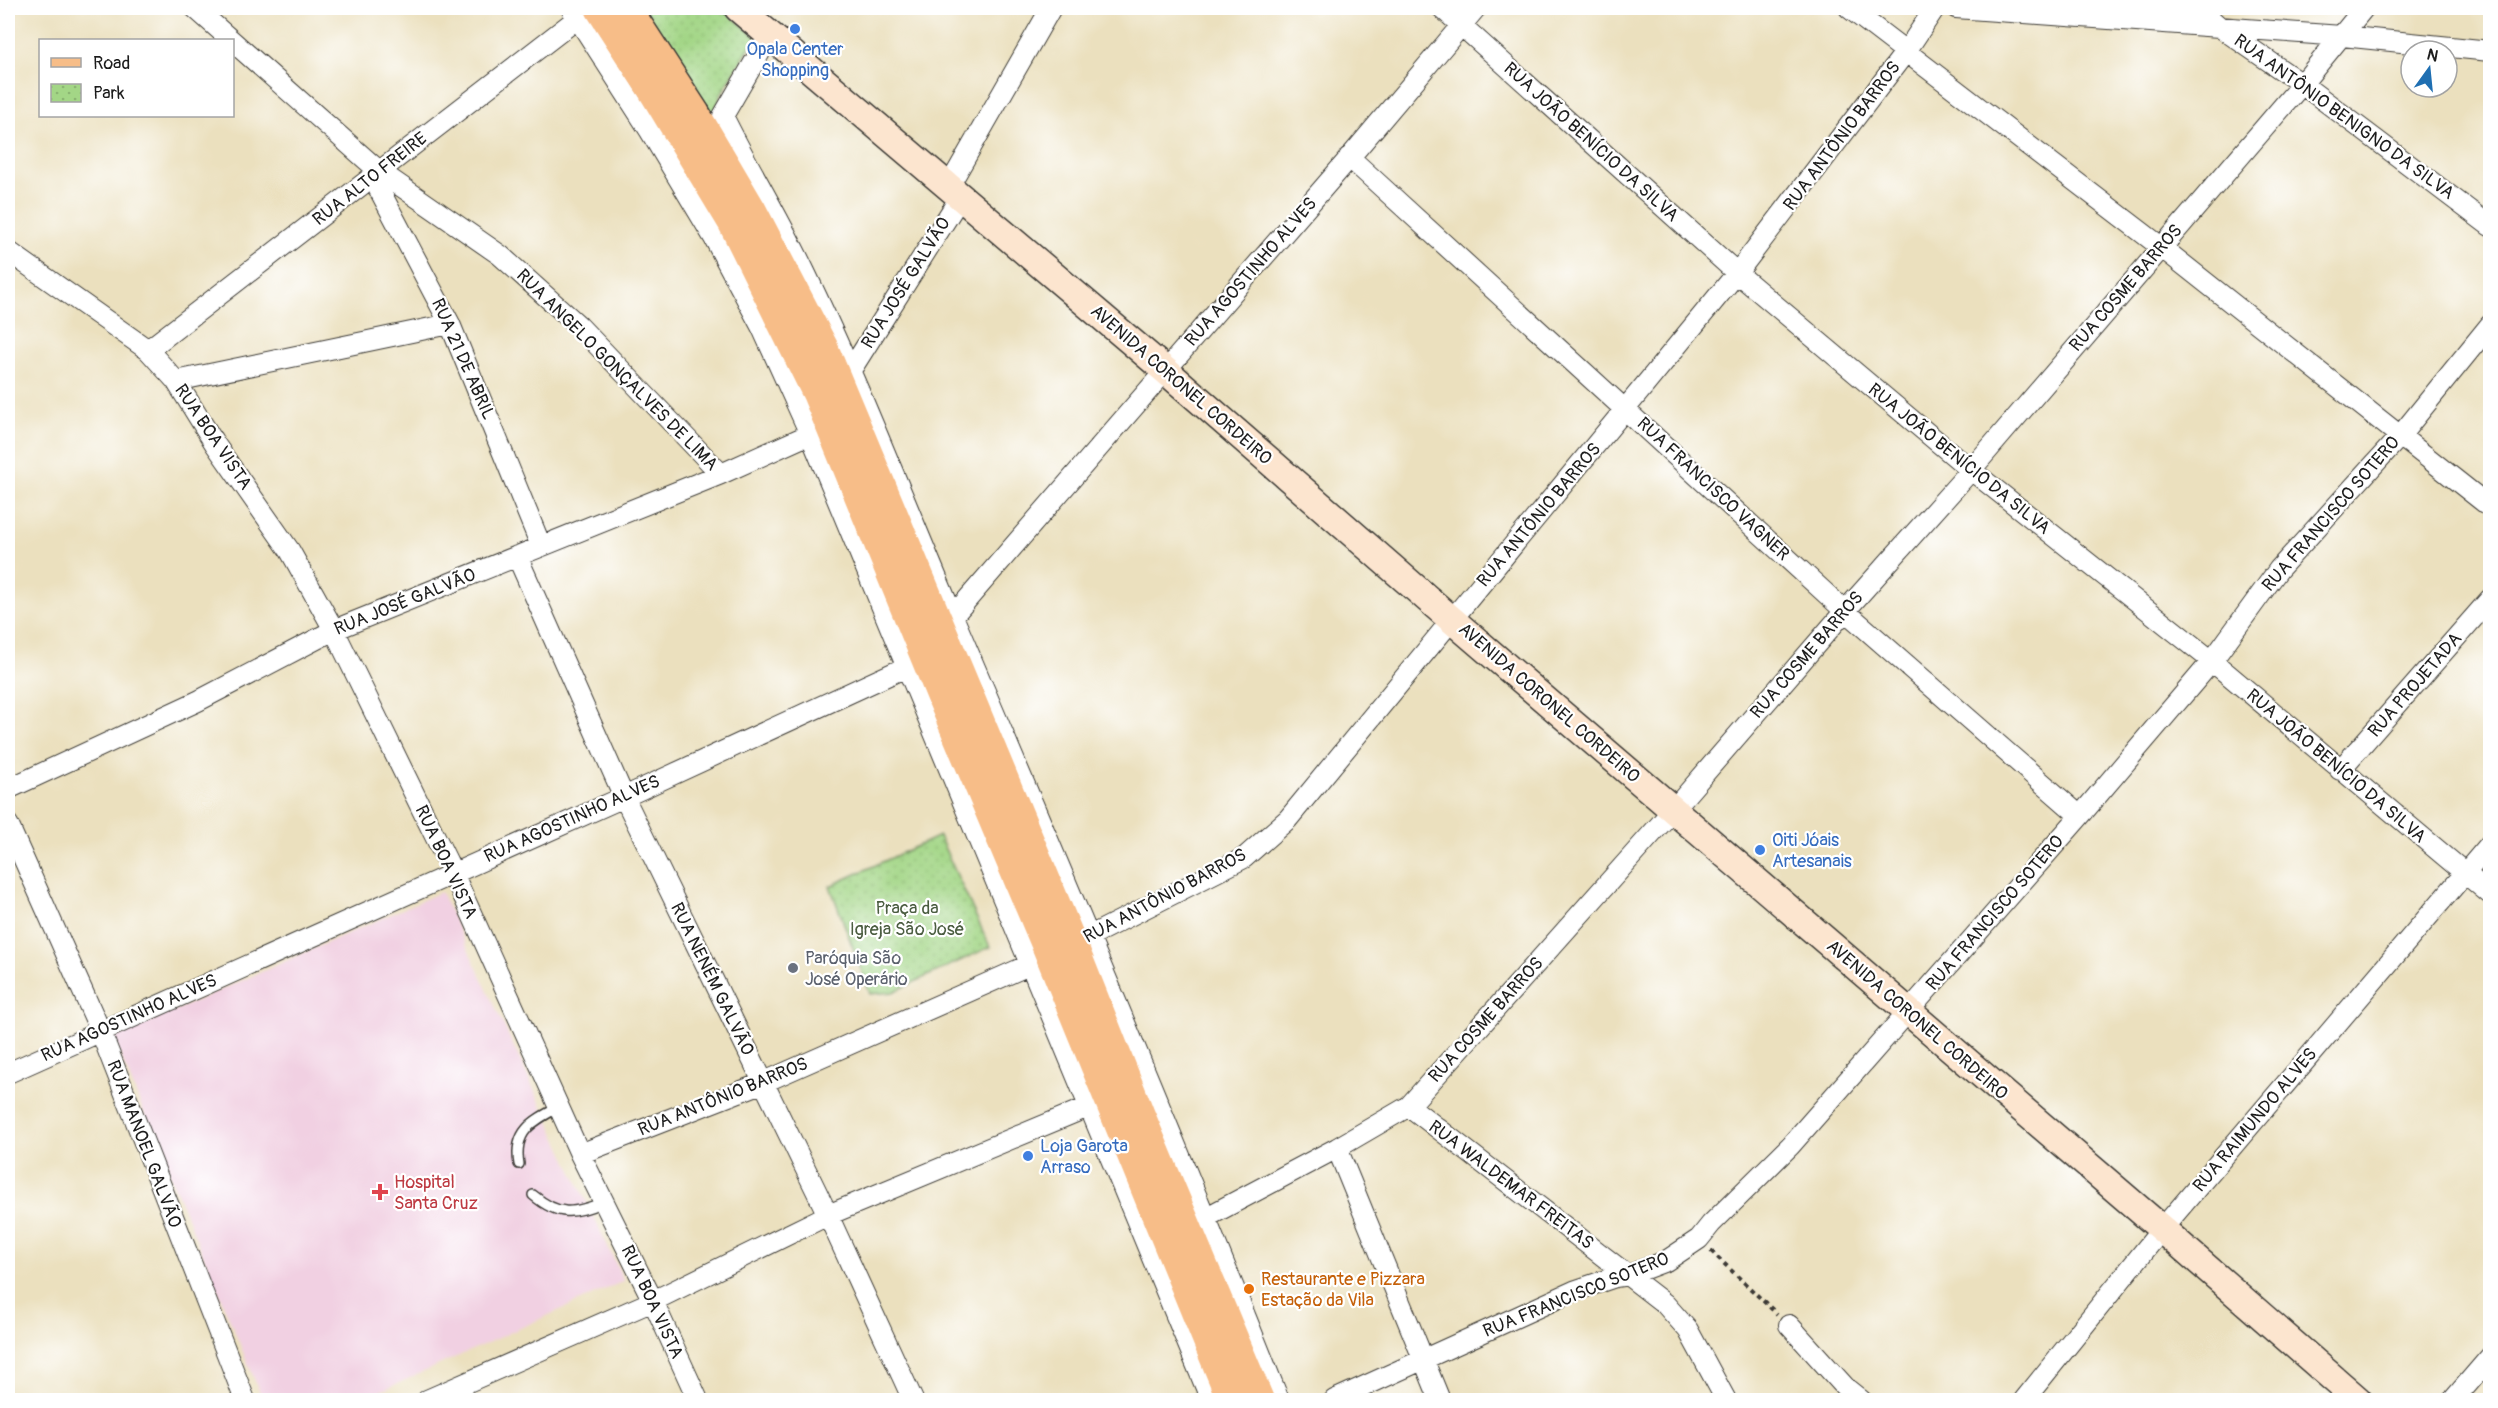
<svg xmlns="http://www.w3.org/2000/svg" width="2498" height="1408" viewBox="0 0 2498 1408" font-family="Pangolin,sans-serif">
  <defs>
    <pattern id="park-dots" width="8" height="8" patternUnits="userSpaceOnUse" patternTransform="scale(1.5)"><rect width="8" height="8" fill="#a3d686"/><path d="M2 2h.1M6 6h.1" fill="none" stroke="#8cb773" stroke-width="1.8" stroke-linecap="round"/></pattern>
  </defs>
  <rect width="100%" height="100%" fill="#fff"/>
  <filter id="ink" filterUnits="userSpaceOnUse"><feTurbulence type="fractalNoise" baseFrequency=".0167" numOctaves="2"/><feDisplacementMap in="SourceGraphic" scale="12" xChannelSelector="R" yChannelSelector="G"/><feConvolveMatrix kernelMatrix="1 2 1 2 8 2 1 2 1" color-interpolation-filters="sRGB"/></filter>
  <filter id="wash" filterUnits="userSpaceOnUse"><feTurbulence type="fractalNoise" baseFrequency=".008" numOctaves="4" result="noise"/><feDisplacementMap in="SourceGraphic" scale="24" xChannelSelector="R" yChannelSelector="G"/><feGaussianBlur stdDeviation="1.35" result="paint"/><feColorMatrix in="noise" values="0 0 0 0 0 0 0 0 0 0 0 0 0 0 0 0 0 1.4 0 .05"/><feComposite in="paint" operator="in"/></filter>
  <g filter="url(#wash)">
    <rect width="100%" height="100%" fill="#ebe0be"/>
    <path fill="#f1d0e2" d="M 441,892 L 624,1281 L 361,1400 L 263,1400 L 113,1038 Z"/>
    <path fill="url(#park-dots)" stroke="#607951" stroke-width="1.5" d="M 648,8 L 721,8 L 756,37 L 721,94 L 715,113 L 745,171 L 644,18 Z
      M 939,836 L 990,947 L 893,992 L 870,994 L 830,886 Z"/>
  </g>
  <g filter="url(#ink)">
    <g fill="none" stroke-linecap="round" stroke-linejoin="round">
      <defs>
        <path id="lane" d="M 519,1164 C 513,1131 533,1121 559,1107
          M 533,1195 C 559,1217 573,1214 604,1202"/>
        <path id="street" d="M 195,8 L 379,171 L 500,255 L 579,326 L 721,474
          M 571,8 L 650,131 L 714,238 L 762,328 L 810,434 L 1211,1400
          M 1442,8 L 1737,273 L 1971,470 L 2212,661 L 2490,894
          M 1849,8 L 2161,247 L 2490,507
          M 1956,8 L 2342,36 L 2490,51
          M 2198,8 L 2221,28 L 2302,84 L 2490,226
          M 770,35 L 723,116 C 749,169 780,219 805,272 C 860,386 905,504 955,621 C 1066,880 1175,1139 1279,1400
          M 1349,157 L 1845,611 L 2080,816
          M 373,178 L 450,324 L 541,546
          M 949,186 L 1051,8
          M 8,251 L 148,350 L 176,381 L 215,444 L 290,551 L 334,630 L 453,873 L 580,1154 L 653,1301 L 698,1400
          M 148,350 L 587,11
          M 851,370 L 961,196
          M 176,381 L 450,324
          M 517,556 L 624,797 L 828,1215 L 913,1400
          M 953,616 L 1345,163 L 1476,8
          M 2340,770 L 2490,599
          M 8,789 L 198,701 L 334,630 L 721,474 L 810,434
          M 8,824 L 100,1030 L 245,1400
          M 1080,941 L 1244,858 L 1288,819 L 1737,273 L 1907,50 L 1935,8
          M 8,1073 L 624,797 L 906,667
          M 1409,1106 L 1665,1304 L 1688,1330 L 1726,1400
          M 1337,1148 L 1440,1400
          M 580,1154 L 762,1083 L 1029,965
          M 1188,1227 L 1337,1148 L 1409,1106 L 1673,810 L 1845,611 L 1971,470 L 2302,84 L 2364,8
          M 1789,1325 L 1846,1388 L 1861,1400
          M 427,1400 L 653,1301 L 828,1215 L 1088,1107 L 1099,1109
          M 1334,1400 L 1574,1291 L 1615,1277 L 1629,1275 L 1666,1261 L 1699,1239 L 1711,1224 L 1790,1146 L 2080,816 L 2212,661 L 2279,569 L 2400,436 L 2490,325
          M 2024,1400 L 2162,1229 L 2490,844
          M 2453,1400 L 2490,1357"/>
        <path id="secondary" d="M 738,8 L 1166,371 L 1452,620 L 2162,1229 L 2358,1400"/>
        <path id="primary" d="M 600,8 L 651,87 L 733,223 L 817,393 L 946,707 L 1045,942 L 1232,1400
          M 626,8 L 695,114 L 751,209 L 823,347 L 969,696 L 1073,946 L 1140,1115 L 1259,1400"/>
      </defs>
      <use href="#lane" stroke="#3b3934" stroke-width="12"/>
      <use href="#street" stroke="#3b3934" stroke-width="22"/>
      <use href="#secondary" stroke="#3b3934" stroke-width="30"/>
      <use href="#primary" stroke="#3b3934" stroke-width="33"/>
      <path stroke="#3b3934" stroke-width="4" stroke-dasharray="4.5 4.5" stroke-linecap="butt" d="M 1711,1251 L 1777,1314"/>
      <use href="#lane" stroke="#fff" stroke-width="9"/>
      <use href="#street" stroke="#fff" stroke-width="20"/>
      <use href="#secondary" stroke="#fce5cf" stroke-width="27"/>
      <use href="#primary" stroke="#f7bd88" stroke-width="30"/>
    </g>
  </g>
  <g fill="#3f7fe0" stroke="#fff" stroke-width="2">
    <circle cx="795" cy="29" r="6"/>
    <circle cx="1760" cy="850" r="6"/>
    <circle cx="1028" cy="1156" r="6"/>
  </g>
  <circle fill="#6b7280" stroke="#fff" stroke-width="2" cx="793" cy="968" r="6"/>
  <path fill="#e0444e" stroke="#fff" stroke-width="2" d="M377 1183h6v6h6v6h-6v6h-6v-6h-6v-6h6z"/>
  <circle fill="#e8710a" stroke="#fff" stroke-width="2" cx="1249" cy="1289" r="6"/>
  <g text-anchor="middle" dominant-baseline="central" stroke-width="4.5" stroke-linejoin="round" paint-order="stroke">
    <g font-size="18" fill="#366cbe" stroke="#fff" text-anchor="start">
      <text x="795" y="49" text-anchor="middle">Opala Center<tspan x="795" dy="21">Shopping</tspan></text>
      <text x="1772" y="840">Oiti Jóais<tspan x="1772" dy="21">Artesanais</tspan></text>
      <text x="1040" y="1146">Loja Garota<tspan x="1040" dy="21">Arraso</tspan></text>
    </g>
    <g font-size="18" fill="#1c1c1c" stroke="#fff">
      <text transform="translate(2344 117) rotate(36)">RUA ANTÔNIO BENIGNO DA SILVA</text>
      <text transform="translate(1842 136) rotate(-53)">RUA ANTÔNIO BARROS</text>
      <text transform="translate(1591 142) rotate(42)">RUA JOÃO BENÍCIO DA SILVA</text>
      <text transform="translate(370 179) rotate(-38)">RUA ALTO FREIRE</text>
      <text transform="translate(1251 272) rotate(-49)">RUA AGOSTINHO ALVES</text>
      <text transform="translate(906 283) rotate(-58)">RUA JOSÉ GALVÃO</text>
      <text transform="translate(2126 288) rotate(-49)">RUA COSME BARROS</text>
      <text transform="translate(463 359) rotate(66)">RUA 21 DE ABRIL</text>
      <text transform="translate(617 370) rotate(45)">RUA ANGELO GONÇALVES DE LIMA</text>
      <text transform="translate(1181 385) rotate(41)">AVENIDA CORONEL CORDEIRO</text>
      <text transform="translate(213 437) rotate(56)">RUA BOA VISTA</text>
      <text transform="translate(1959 459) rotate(39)">RUA JOÃO BENÍCIO DA SILVA</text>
      <text transform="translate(1713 489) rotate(43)">RUA FRANCISCO VAGNER</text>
      <text transform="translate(2331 514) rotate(-49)">RUA FRANCISCO SOTERO</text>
      <text transform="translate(1539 515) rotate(-50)">RUA ANTÔNIO BARROS</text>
      <text transform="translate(405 602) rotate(-22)">RUA JOSÉ GALVÃO</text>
      <text transform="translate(1807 655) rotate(-49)">RUA COSME BARROS</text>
      <text transform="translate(2415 685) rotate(-49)">RUA PROJETADA</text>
      <text transform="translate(1549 703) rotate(41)">AVENIDA CORONEL CORDEIRO</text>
      <text transform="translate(2336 766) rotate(40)">RUA JOÃO BENÍCIO DA SILVA</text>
      <text transform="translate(572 819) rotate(-24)">RUA AGOSTINHO ALVES</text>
      <text transform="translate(446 862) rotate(65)">RUA BOA VISTA</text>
      <text transform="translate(1165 896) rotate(-28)">RUA ANTÔNIO BARROS</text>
      <text transform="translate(1995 913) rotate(-49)">RUA FRANCISCO SOTERO</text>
      <text transform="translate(712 979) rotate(64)">RUA NENÉM GALVÃO</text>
      <text transform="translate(129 1018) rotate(-24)">RUA AGOSTINHO ALVES</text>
      <text transform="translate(1486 1020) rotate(-48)">RUA COSME BARROS</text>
      <text transform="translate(1917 1020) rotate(41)">AVENIDA CORONEL CORDEIRO</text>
      <text transform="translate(723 1097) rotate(-22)">RUA ANTÔNIO BARROS</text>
      <text transform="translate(2255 1120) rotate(-50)">RUA RAIMUNDO ALVES</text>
      <text transform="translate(144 1144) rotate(69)">RUA MANOEL GALVÃO</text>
      <text transform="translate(1511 1185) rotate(37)">RUA WALDEMAR FREITAS</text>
      <text transform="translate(1576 1295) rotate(-22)">RUA FRANCISCO SOTERO</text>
      <text transform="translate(652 1302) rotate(65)">RUA BOA VISTA</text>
    </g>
    <g font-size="18" fill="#4b5d41" stroke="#fff">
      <text x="907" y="908">Praça da<tspan x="907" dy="21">Igreja São José</tspan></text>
    </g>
    <g font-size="18" fill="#5b616d" stroke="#fff" text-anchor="start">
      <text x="805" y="958">Paróquia São<tspan x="805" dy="21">José Operário</tspan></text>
    </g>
    <g font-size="18" fill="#be3a42" stroke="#fff" text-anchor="start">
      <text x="394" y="1182">Hospital<tspan x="394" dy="21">Santa Cruz</tspan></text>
    </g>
    <g font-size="18" fill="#c56008" stroke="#fff" text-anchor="start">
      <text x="1261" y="1279">Restaurante e Pizzara<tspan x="1261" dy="21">Estação da Vila</tspan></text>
    </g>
  </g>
  <rect width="2498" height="1408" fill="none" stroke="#fff" stroke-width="30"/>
  <rect x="39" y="39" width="195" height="78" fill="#ffffff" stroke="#a4a4a4" stroke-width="1.5"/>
  <rect x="51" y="58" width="30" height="9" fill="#f7bd88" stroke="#a4a4a4" stroke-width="1.5"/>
  <text x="93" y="69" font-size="18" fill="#1c1c1c">Road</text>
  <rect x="51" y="84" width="30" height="18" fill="url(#park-dots)" stroke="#a4a4a4" stroke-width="1.5"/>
  <text x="93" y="99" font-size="18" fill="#1c1c1c">Park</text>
  <g transform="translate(2429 69) rotate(15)"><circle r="28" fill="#ffffff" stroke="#a4a4a4" stroke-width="1.5"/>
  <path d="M0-4.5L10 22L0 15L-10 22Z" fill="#1f6fb2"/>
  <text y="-9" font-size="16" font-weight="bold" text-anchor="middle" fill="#1c1c1c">N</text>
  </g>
</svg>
